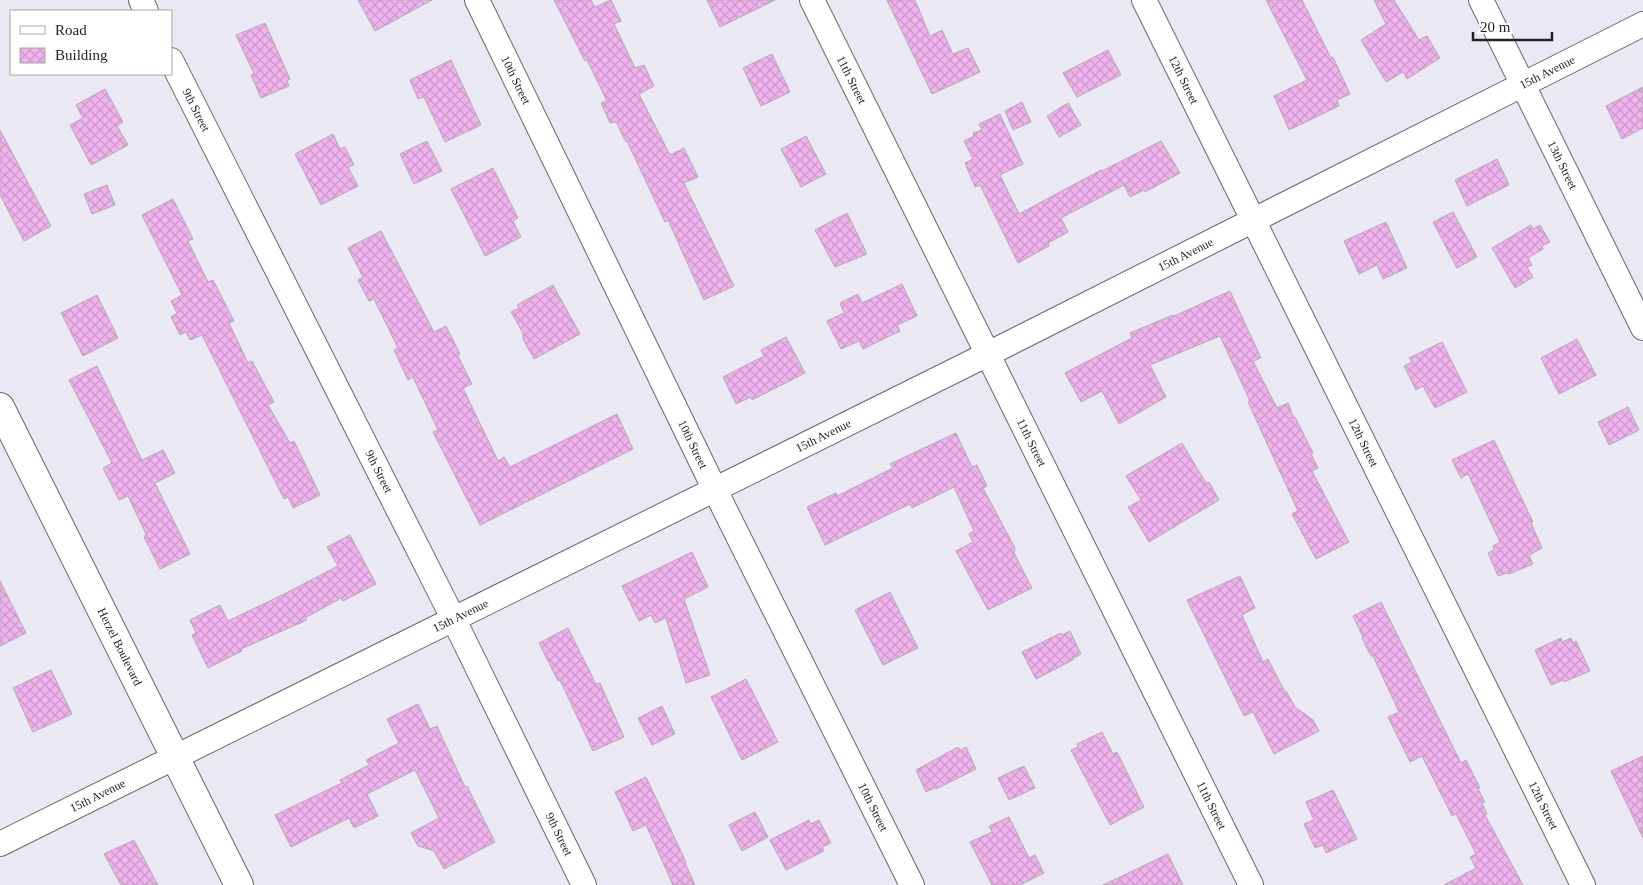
<svg xmlns="http://www.w3.org/2000/svg" width="1643" height="885" viewBox="0 0 1643 885" font-family="'Times New Roman',serif">
  <defs>
    <pattern id="building-cross-hatch" width="8" height="8" patternUnits="userSpaceOnUse" patternTransform="scale(1.25)"><rect width="8" height="8" fill="#efb2ec"/><path d="M0 0l8 8M0 8l8-8" fill="none" stroke="#cd99ca"/></pattern>
  </defs>
  <rect width="100%" height="100%" fill="#eae8f3"/>
  <path fill="url(#building-cross-hatch)" stroke="#b4abb3" d="M 358,0 L 432,0 L 375,31 Z
    M 554,0 L 591,0 L 595,7 L 611,0 L 621,21 L 614,24 L 635,68 L 644,65 L 654,86 L 639,94 L 670,155 L 684,148 L 698,177 L 684,183 L 734,286 L 704,300 L 668,220 L 665,222 L 627,141 L 626,142 L 616,122 L 610,123 L 601,103 L 607,101 L 587,60 L 585,61 Z
    M 707,0 L 775,0 L 720,27 Z
    M 887,0 L 915,0 L 930,36 L 942,30 L 953,54 L 968,48 L 980,72 L 932,94 Z
    M 1266,0 L 1302,0 L 1331,58 L 1333,57 L 1350,94 L 1337,100 L 1339,106 L 1289,130 L 1274,96 L 1307,80 Z
    M 1374,0 L 1394,0 L 1419,40 L 1427,36 L 1440,58 L 1407,79 L 1403,72 L 1386,82 L 1361,40 L 1386,24 Z
    M 265,23 L 290,79 L 287,81 L 289,86 L 261,98 L 251,75 L 254,74 L 236,35 Z
    M 1108,50 L 1121,75 L 1077,97 L 1063,73 Z
    M 772,54 L 790,92 L 761,106 L 743,68 Z
    M 451,60 L 481,125 L 445,142 L 424,97 L 418,99 L 410,80 Z
    M 1643,87 L 1643,128 L 1622,139 L 1606,106 Z
    M 105,89 L 123,122 L 117,126 L 128,145 L 91,165 L 70,125 L 83,118 L 76,105 Z
    M 1022,102 L 1031,122 L 1013,130 L 1005,111 Z
    M 1068,103 L 1081,125 L 1059,137 L 1047,116 Z
    M 1000,114 L 1023,164 L 1000,175 L 1019,214 L 1101,170 L 1102,171 L 1161,141 L 1180,173 L 1145,192 L 1144,190 L 1130,197 L 1124,185 L 1061,218 L 1068,232 L 1048,243 L 1049,246 L 1018,263 L 980,185 L 975,187 L 965,163 L 973,159 L 964,141 L 974,136 L 973,133 L 982,130 L 979,124 Z
    M 0,130 L 51,226 L 24,241 L 0,195 Z
    M 333,134 L 340,149 L 345,147 L 354,165 L 348,167 L 358,186 L 321,205 L 295,154 Z
    M 806,136 L 826,174 L 801,187 L 781,149 Z
    M 427,141 L 442,171 L 414,184 L 400,154 Z
    M 1497,159 L 1509,185 L 1467,206 L 1455,180 Z
    M 493,168 L 518,218 L 513,221 L 521,237 L 485,256 L 451,189 Z
    M 107,185 L 115,205 L 92,214 L 84,194 Z
    M 173,199 L 193,239 L 188,241 L 208,282 L 213,280 L 234,321 L 229,323 L 248,363 L 252,361 L 274,402 L 268,405 L 290,443 L 294,441 L 320,495 L 293,508 L 288,497 L 284,499 L 202,335 L 190,340 L 186,332 L 180,335 L 171,317 L 177,313 L 171,301 L 182,295 L 142,215 Z
    M 1453,212 L 1477,257 L 1457,268 L 1433,222 Z
    M 847,213 L 867,254 L 835,267 L 815,230 Z
    M 1386,222 L 1407,268 L 1383,279 L 1377,265 L 1359,274 L 1344,241 Z
    M 1531,225 L 1533,229 L 1540,225 L 1550,242 L 1542,246 L 1543,249 L 1528,258 L 1532,265 L 1527,267 L 1533,277 L 1515,288 L 1492,248 Z
    M 381,231 L 434,332 L 446,326 L 460,354 L 458,356 L 472,384 L 463,388 L 498,461 L 504,457 L 510,467 L 617,414 L 633,449 L 480,525 L 433,432 L 438,430 L 413,377 L 408,380 L 394,350 L 398,348 L 374,299 L 369,301 L 358,280 L 363,277 L 348,248 Z
    M 902,284 L 917,316 L 897,325 L 900,331 L 863,349 L 859,341 L 841,349 L 827,321 L 844,313 L 840,303 L 858,294 L 862,303 Z
    M 553,285 L 580,334 L 534,359 L 523,339 L 523,333 L 511,312 L 519,308 L 517,305 Z
    M 1230,291 L 1261,358 L 1253,361 L 1277,408 L 1288,403 L 1294,418 L 1295,417 L 1313,453 L 1311,454 L 1318,468 L 1312,471 L 1349,542 L 1316,559 L 1292,514 L 1298,511 L 1248,402 L 1250,401 L 1220,336 L 1150,365 L 1166,397 L 1119,424 L 1102,391 L 1081,402 L 1065,373 L 1132,338 L 1130,333 L 1173,315 L 1174,316 Z
    M 97,295 L 118,338 L 83,356 L 61,313 Z
    M 786,337 L 805,373 L 752,400 L 751,397 L 736,404 L 723,377 L 764,356 L 761,350 Z
    M 1577,339 L 1596,375 L 1559,394 L 1541,358 Z
    M 1442,342 L 1467,392 L 1435,408 L 1423,386 L 1416,390 L 1404,366 L 1412,362 L 1409,358 Z
    M 97,366 L 142,460 L 163,450 L 175,473 L 155,483 L 190,554 L 160,569 L 144,537 L 146,534 L 128,496 L 119,500 L 103,468 L 112,463 L 69,380 Z
    M 1628,407 L 1639,430 L 1609,445 L 1598,422 Z
    M 956,433 L 972,467 L 977,465 L 987,486 L 983,488 L 1015,548 L 1014,553 L 1032,588 L 988,610 L 956,551 L 973,542 L 969,534 L 974,531 L 954,487 L 912,508 L 910,504 L 825,545 L 807,507 L 836,493 L 837,496 L 893,468 L 890,464 Z
    M 1494,440 L 1533,522 L 1531,523 L 1542,548 L 1529,555 L 1533,564 L 1509,574 L 1507,573 L 1498,576 L 1488,553 L 1494,550 L 1493,546 L 1500,542 L 1468,474 L 1461,478 L 1452,460 Z
    M 1182,443 L 1206,483 L 1209,482 L 1219,500 L 1149,542 L 1128,507 L 1141,500 L 1126,476 Z
    M 350,535 L 376,584 L 343,601 L 341,598 L 305,618 L 307,620 L 241,649 L 242,651 L 208,668 L 192,635 L 196,633 L 190,620 L 220,605 L 228,621 L 284,594 L 338,566 L 327,547 Z
    M 692,552 L 708,587 L 684,599 L 710,675 L 686,683 L 666,618 L 655,623 L 651,615 L 639,621 L 622,586 Z
    M 1240,576 L 1255,608 L 1242,615 L 1263,662 L 1268,659 L 1285,692 L 1286,691 L 1295,707 L 1313,720 L 1319,731 L 1274,754 L 1253,712 L 1244,716 L 1187,600 Z
    M 0,581 L 26,633 L 0,646 Z
    M 890,592 L 918,648 L 883,665 L 855,610 Z
    M 1381,602 L 1461,763 L 1466,760 L 1480,788 L 1478,789 L 1485,802 L 1482,803 L 1487,814 L 1485,815 L 1523,885 L 1444,885 L 1476,868 L 1470,857 L 1476,854 L 1456,814 L 1452,816 L 1422,756 L 1410,762 L 1388,717 L 1399,712 L 1373,656 L 1371,656 L 1362,638 L 1363,637 L 1353,616 Z
    M 568,628 L 596,684 L 600,683 L 624,737 L 593,751 L 560,680 L 558,681 L 539,643 Z
    M 1070,631 L 1081,654 L 1074,658 L 1073,660 L 1036,679 L 1022,652 L 1061,633 L 1062,635 Z
    M 1561,638 L 1562,642 L 1571,638 L 1573,643 L 1576,641 L 1590,671 L 1564,682 L 1563,680 L 1551,685 L 1535,650 Z
    M 51,670 L 72,714 L 33,732 L 13,688 Z
    M 746,679 L 778,742 L 742,760 L 711,697 Z
    M 418,704 L 430,729 L 437,726 L 465,787 L 467,786 L 495,842 L 444,869 L 434,851 L 418,846 L 411,833 L 439,818 L 415,770 L 367,794 L 378,816 L 354,828 L 349,818 L 291,847 L 275,815 L 342,783 L 340,780 L 369,765 L 366,760 L 399,743 L 387,719 Z
    M 662,706 L 675,734 L 652,745 L 638,718 Z
    M 1102,732 L 1113,754 L 1117,752 L 1144,807 L 1110,825 L 1071,750 L 1078,747 L 1077,744 Z
    M 958,747 L 960,750 L 966,747 L 976,769 L 936,789 L 934,788 L 926,792 L 916,770 Z
    M 1643,756 L 1643,838 L 1611,771 Z
    M 1024,766 L 1035,788 L 1009,800 L 998,778 Z
    M 646,777 L 686,862 L 685,863 L 695,885 L 673,885 L 646,825 L 633,831 L 615,792 Z
    M 1333,790 L 1357,839 L 1326,853 L 1323,845 L 1315,848 L 1304,824 L 1314,820 L 1306,802 Z
    M 755,812 L 768,837 L 742,851 L 729,825 Z
    M 1009,817 L 1029,858 L 1035,855 L 1044,873 L 1020,885 L 992,885 L 970,842 L 992,832 L 989,826 Z
    M 809,820 L 811,824 L 819,820 L 831,843 L 822,847 L 824,851 L 786,870 L 770,840 Z
    M 134,840 L 158,885 L 121,885 L 104,854 Z
    M 1168,854 L 1183,885 L 1103,885 Z"/>
  <g fill="none" stroke-linecap="round" stroke-linejoin="round">
    <defs>
      <g id="street">
        <path d="M 141,0 L 146,11"/>
        <path id="s1" d="M 477,0 L 715,490 L 912,885"/>
        <path id="s2" d="M 812,0 L 1251,885"/>
        <path id="s3" d="M 1144,0 L 1583,885"/>
        <path id="s4" d="M 1481,0 L 1643,328"/>
        <path id="s5" d="M 171,60 L 454,620 L 584,885"/>
        <path id="s6" d="M 0,844 L 988,354 L 1643,24"/>
      </g>
      <g id="secondary">
        <path id="s7" d="M 0,407 L 239,885"/>
      </g>
    </defs>
    <use href="#street" stroke="#686670" stroke-width="26"/>
    <use href="#secondary" stroke="#686670" stroke-width="30"/>
    <use href="#street" stroke="#fff" stroke-width="24"/>
    <use href="#secondary" stroke="#fff" stroke-width="28"/>
  </g>
  <g text-anchor="middle" dominant-baseline="central" stroke-width="4" stroke-linejoin="round" paint-order="stroke">
    <g font-size="12" fill="#232226" stroke="#fff">
      <text stroke="none"><textPath href="#s6" startOffset="1729">15th Avenue</textPath></text>
      <text stroke="none"><textPath href="#s1" startOffset="89">10th Street</textPath></text>
      <text stroke="none"><textPath href="#s2" startOffset="89">11th Street</textPath></text>
      <text stroke="none"><textPath href="#s3" startOffset="89">12th Street</textPath></text>
      <text stroke="none"><textPath href="#s5" startOffset="56">9th Street</textPath></text>
      <text stroke="none"><textPath href="#s4" startOffset="184">13th Street</textPath></text>
      <text stroke="none"><textPath href="#s6" startOffset="1324">15th Avenue</textPath></text>
      <text stroke="none"><textPath href="#s6" startOffset="919">15th Avenue</textPath></text>
      <text stroke="none"><textPath href="#s2" startOffset="494">11th Street</textPath></text>
      <text stroke="none"><textPath href="#s1" startOffset="494">10th Street</textPath></text>
      <text stroke="none"><textPath href="#s3" startOffset="494">12th Street</textPath></text>
      <text stroke="none"><textPath href="#s5" startOffset="461">9th Street</textPath></text>
      <text stroke="none"><textPath href="#s6" startOffset="514">15th Avenue</textPath></text>
      <text stroke="none"><textPath href="#s7" startOffset="268">Herzel Boulevard</textPath></text>
      <text stroke="none"><textPath href="#s6" startOffset="109">15th Avenue</textPath></text>
      <text stroke="none"><textPath href="#s2" startOffset="899">11th Street</textPath></text>
      <text stroke="none"><textPath href="#s3" startOffset="899">12th Street</textPath></text>
      <text stroke="none"><textPath href="#s1" startOffset="899">10th Street</textPath></text>
      <text stroke="none"><textPath href="#s5" startOffset="866">9th Street</textPath></text>
    </g>
  </g>
  <rect x="10" y="10" width="162" height="65" fill="#ffffff" stroke="#a7a7a8"/>
  <rect x="20" y="26" width="25" height="8" fill="#ffffff" stroke="#a7a7a8"/>
  <text x="55" y="35" font-size="15" fill="#232226">Road</text>
  <rect x="20" y="48" width="25" height="15" fill="url(#building-cross-hatch)" stroke="#a7a7a8"/>
  <text x="55" y="60" font-size="15" fill="#232226">Building</text>
  <path d="M1473 32v8h79v-8" fill="none" stroke="#232226" stroke-width="2.5"/>
  <text x="1480" y="32" font-size="15" fill="#232226" stroke="#ffffff" stroke-width="4" paint-order="stroke">20 m</text>
</svg>
